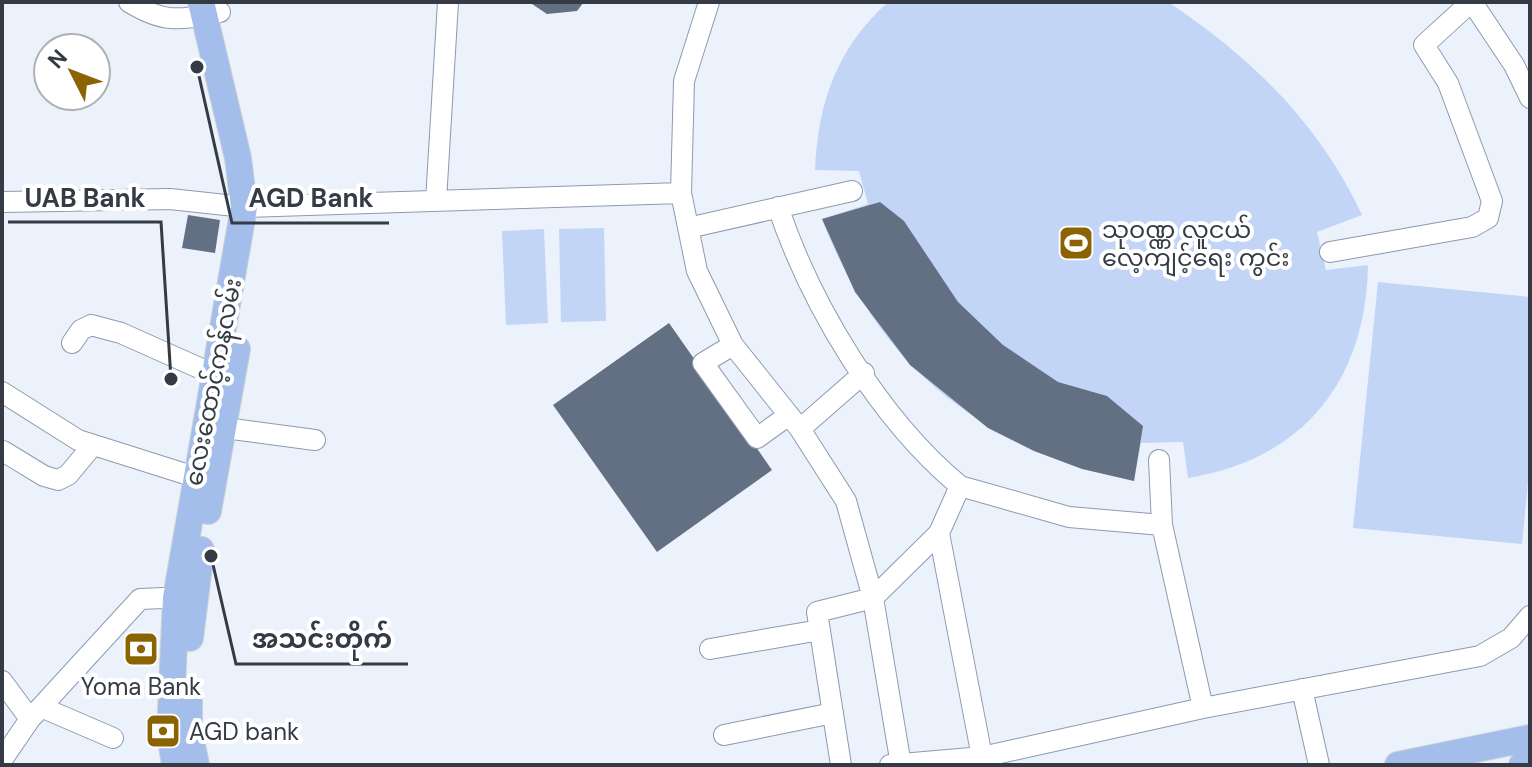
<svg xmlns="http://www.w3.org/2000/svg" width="1532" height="767" viewBox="0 0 1532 767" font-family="'DM Sans','Noto Sans Myanmar',sans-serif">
  <rect width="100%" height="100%" fill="#ecf2fc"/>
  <path fill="#c2d5f6" d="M 888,2 L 1168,2 C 1251,57 1320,124 1362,215 L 1317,232 L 1326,270 L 1368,265 C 1366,381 1304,459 1188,478 L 1183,442 L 1141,443 L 1134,481 C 980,446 879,368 822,219 L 868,204 L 859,171 L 815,170 C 818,102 837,48 888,2 Z
    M 604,228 L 606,321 L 561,322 L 559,229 Z
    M 544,229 L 548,323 L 506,325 L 502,231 Z
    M 1378,282 L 1530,297 L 1530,462 L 1522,544 L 1353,528 Z"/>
  <path fill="#637084" d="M 529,2 L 584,2 L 577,11 L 547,14 Z
    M 880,202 L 904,221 L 958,302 L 1003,345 L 1058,382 L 1107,396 L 1143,426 L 1134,481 L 1082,469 L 1034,451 L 988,428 L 910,365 L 855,292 L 822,219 Z
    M 188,215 L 220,220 L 215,253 L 182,248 Z
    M 669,323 L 772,470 L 657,552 L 553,405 Z"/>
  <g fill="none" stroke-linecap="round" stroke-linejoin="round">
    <defs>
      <path id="minor" d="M 129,2 C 165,24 179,20 220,12
        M 709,2 L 684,81 L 681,193 L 697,271 L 733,345 L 800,429 L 846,501 L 873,598 L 901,765
        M 1472,2 L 1514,65 L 1530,98
        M 436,201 L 448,2
        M 2,202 L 170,199 L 244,207 L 681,193
        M 778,207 C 811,305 879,419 960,486 L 939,533 L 873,598 L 817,612 L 841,765
        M 688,228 L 852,191
        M 1330,252 L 1472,227 L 1488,218 L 1492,201 L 1448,83 L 1424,45 L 1471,2
        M 72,343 L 81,330 L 91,325 L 121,333 L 215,375
        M 733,345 L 703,363 L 757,438 L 789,415
        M 2,392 L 78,440 L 195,477
        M 225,428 L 315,440
        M 800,429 L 864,373
        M 3,451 L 44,476 L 58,480 L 68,475 L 93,445
        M 1159,460 L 1162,525 L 1203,708
        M 960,486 L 1069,517 L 1162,525
        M 939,533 L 982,757
        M 710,649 L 820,630
        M 2,681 L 30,719
        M 1302,689 L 1319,765
        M 41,707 L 113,738
        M 724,735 L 833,713
        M 2,760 L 30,719 L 140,599 L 187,597
        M 890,765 L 982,757 L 1203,708 L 1480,656 L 1511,638 L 1530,616"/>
      <path id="major" d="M 208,511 L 237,349
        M 190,638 L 201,550
        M 189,697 L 189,730 L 196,765
        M 175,765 L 170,733 L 176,598 L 244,207 L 238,158 L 201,2
        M 1398,765 L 1530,738
        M 1522,765 L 1530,764"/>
    </defs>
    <use href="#minor" stroke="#8c9ab0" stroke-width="22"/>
    <use href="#major" stroke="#cfd0d2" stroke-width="28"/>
    <use href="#minor" stroke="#fff" stroke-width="20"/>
    <use href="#major" stroke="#a4beeb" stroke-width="26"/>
  </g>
  <defs>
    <symbol id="stadium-square" viewBox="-11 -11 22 22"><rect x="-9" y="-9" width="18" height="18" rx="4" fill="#8b6303" stroke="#fff"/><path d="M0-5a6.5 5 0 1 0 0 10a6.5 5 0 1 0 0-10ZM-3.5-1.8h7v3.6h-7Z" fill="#fff"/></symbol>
    <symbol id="bank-square" viewBox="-11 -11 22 22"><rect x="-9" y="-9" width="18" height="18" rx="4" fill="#8b6303" stroke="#fff"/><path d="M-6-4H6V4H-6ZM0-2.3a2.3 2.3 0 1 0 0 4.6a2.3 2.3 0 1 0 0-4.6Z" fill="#fff"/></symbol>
  </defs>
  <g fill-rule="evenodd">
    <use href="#stadium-square" x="1056" y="223" width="40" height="40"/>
    <use href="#bank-square" x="121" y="629" width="40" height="40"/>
    <use href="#bank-square" x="143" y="711" width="40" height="40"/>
  </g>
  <g text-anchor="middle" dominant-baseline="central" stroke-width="8" stroke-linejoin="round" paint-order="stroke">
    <g font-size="24" fill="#353b44" stroke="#fff" text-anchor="start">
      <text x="1102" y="229">သုဝဏ္ဏ လူငယ်<tspan x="1102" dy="28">လေ့ကျင့်ရေး ကွင်း</tspan></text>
      <text x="141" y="686" text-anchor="middle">Yoma Bank</text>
      <text x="189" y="731">AGD bank</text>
    </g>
    <g font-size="24" fill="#353b44" stroke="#fff">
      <text transform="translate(213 382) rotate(-79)">လေးထောင့်ကန်လမ်း</text>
    </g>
  </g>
  <path fill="none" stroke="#353b44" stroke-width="3" d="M171 379L161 222H8M197 67L232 223H389M211 556L236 664H408"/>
  <g fill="#353b44" stroke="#fff" stroke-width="3">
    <circle cx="171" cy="379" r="8"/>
    <circle cx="197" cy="67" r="8"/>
    <circle cx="211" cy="556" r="8"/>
  </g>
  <g font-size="26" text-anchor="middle" font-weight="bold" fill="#353b44" stroke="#fff" stroke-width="8" stroke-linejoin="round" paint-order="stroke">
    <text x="85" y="207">UAB Bank</text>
    <text x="311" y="207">AGD Bank</text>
    <text x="322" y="648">အသင်းတိုက်</text>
  </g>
  <rect width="1532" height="767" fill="none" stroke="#353b44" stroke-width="8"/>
  <g transform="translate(72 72) rotate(312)"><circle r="38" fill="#ffffff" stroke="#aeb1b4" stroke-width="2"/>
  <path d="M0-6L14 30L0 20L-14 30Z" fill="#8b6303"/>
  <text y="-12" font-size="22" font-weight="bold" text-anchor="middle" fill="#353b44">N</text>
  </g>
</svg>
